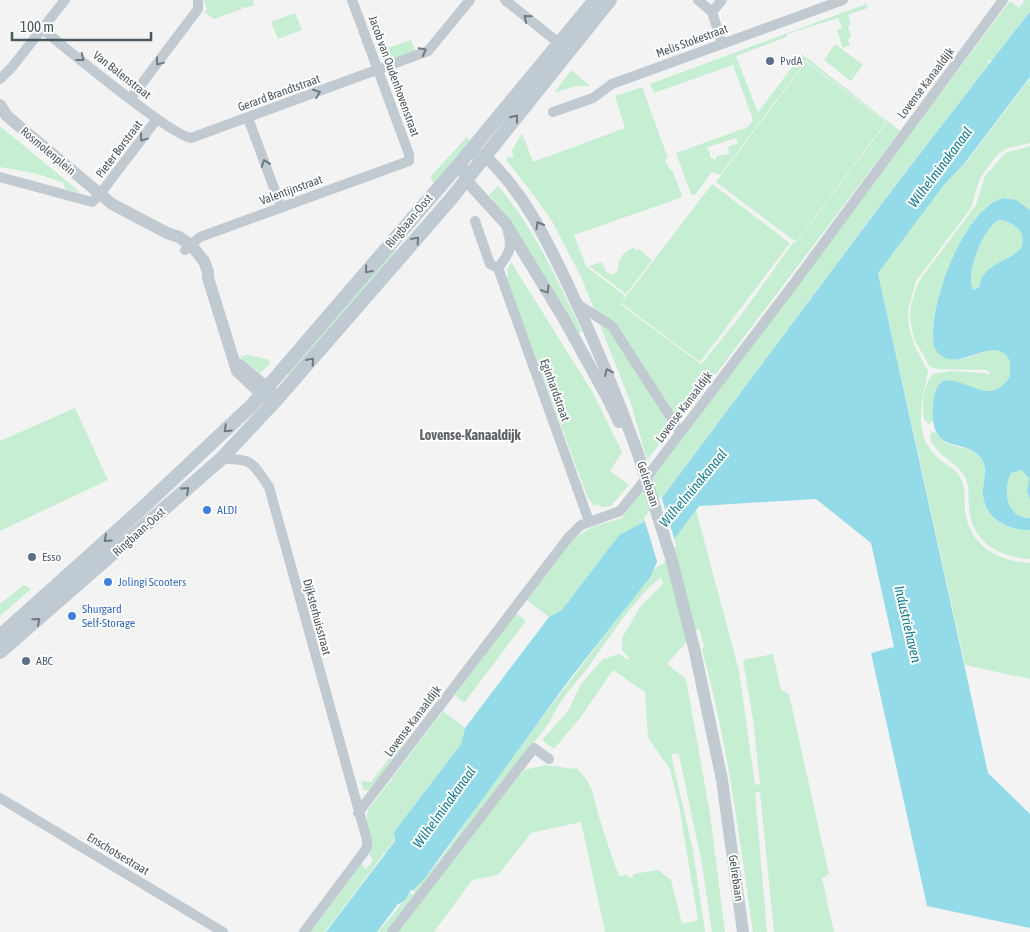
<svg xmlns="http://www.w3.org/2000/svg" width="1030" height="932" viewBox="0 0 1030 932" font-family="'Asap Condensed',sans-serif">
  <rect width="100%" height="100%" fill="#f4f3f3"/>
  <path fill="#c5eed3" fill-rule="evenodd" d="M 204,0 L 253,0 L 254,5 L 245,8 L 244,6 L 242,9 L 214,19 L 204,12 L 207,9 Z
    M 1025,0 L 1030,0 L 1030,10 L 992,60 L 988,61 L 989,64 L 890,192 L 644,522 L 619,535 L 562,610 L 549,617 L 527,600 L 573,539 L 592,527 L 622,518 L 656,470 L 657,471 L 1010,1 L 1019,8 Z
    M 866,4 L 868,8 L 848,15 L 851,25 L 848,26 L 851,36 L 848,40 L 850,45 L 843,48 L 837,30 L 842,28 L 838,18 L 787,34 L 787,37 L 736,56 L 758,112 L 802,54 L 900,131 L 691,407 L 681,413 L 672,412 L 595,311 L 580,275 L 553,223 L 536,198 L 506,160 L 509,156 L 512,158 L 514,154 L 511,152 L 522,133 L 533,162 L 625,128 L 615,96 L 642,87 L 668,158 L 665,160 L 670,170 L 672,170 L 682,195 L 680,198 L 574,235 L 586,266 L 625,296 L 620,304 L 701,364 L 739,318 L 792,244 L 793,242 L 796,243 L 887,122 L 806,61 L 720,175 L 712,172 L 695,195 L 691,194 L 676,153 L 748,127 L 753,120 L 733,65 L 654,93 L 650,84 ZM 736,138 L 738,143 L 728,147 L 729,154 L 717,156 L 715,160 L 710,157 L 710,152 L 707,149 L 708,147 Z
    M 295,13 L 302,30 L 278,39 L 271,22 Z
    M 411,40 L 416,53 L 387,63 L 382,50 Z
    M 835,44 L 863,65 L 851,81 L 824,60 Z
    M 806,62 L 886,122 L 796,242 L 716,182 Z
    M 571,70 L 590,86 L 576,86 L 554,93 Z
    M 1030,78 L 1030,143 L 1008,148 L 997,155 L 980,178 L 971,208 L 916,281 L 908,310 L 909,327 L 915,347 L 928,371 C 923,400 911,432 937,457 C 946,465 957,469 962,481 C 966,490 964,501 965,511 C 970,546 997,561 1030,563 L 1030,679 L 965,665 L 878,272 L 943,186 L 965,164 Z
    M 0,126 L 81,193 L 65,189 L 64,183 L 38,174 L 0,167 Z
    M 467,137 L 470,140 L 434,183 L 430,177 Z
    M 1030,146 L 1030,210 C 1022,203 1010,196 999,199 C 966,209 920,318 936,351 C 944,354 952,360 962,359 C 977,358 995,339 1008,357 C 1012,363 1011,369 1010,376 C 992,406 970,382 948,380 C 934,393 930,401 935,421 L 930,422 L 930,425 L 924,419 C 922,404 923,385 933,374 L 951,371 L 985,373 L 988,375 L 990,373 L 987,370 L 937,369 L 930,367 L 914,339 L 910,318 L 911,306 L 916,288 L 922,277 L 976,205 L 985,176 L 1005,153 Z
    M 712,184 L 790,243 L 700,362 L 621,303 Z
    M 498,186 C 535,229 558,281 582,332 L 579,333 L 514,226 L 489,195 Z
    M 999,220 C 1012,220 1030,234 1020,248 C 1007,267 991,256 979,287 L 974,290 C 963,276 984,228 999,220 Z
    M 635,247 L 635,251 L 639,249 L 652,260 L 626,294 L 589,266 L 602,262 L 606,272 L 613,275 L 618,270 C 617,258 625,251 635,247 Z
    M 393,248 L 397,251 L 290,377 L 287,374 Z
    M 511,262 L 593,393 L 622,452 L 610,471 L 629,485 L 611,506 L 602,507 L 596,504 L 594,506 L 587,496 L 506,278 L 508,277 L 507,270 Z
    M 599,322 L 611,331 L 669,425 L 670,431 L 647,460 L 631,404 Z
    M 247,355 L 267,359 L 271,363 L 260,373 L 240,357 Z
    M 75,408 L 108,480 L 0,531 L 0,441 Z
    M 932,431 C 937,433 939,438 945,442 C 956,449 971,446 980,457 C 989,468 982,482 983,495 C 985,519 1008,531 1030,530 L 1030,559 C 999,557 971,542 969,507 C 968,496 970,483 963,474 C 953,459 935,455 930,437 Z
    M 1015,470 L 1021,470 L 1029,478 L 1027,491 L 1030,501 L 1030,518 L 1017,516 C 1005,507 1000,478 1015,470 Z
    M 696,510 L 739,671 L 755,785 L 760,784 L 753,719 L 743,660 L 773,654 L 781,690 L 789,694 L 829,874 L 822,878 L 834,932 L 774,932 L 760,792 L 755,793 L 767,932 L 753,932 C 739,837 728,743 702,650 L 704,646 L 699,628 L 667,664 L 686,679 L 710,814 L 725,932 L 712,932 L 702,864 L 679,755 L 676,753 L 672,754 L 672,759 L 693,850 L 705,932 L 605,932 L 581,822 L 531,833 L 498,875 L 472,880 L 434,932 L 395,932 L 524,770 L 546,765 L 574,769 L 576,767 C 595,787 593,796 600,820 C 606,839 612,858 619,876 L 628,875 L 629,878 L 633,877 L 633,874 L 658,870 L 671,880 L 682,924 L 698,920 L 679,805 L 670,769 L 648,738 L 645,692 L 613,670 L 580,718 L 554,749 L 542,740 L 568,711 L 581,684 L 603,659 L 619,654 L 628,660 L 629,658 L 622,650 L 622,638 L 640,607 L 663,584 L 661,577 C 632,601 611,636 589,666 C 575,684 558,701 550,722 L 388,932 L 378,932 L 411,893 L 413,895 L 415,892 L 412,891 C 438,866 466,823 485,793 L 658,565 L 662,565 L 676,545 L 675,542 L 672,542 Z
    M 24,585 L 31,589 L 0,616 L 0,604 Z
    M 516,613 L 526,621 L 464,703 L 455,695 Z
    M 443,711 L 465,728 L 461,744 L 394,832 L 394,841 L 385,853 L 383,852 L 383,855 L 325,932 L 310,932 L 361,864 L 366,869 L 373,861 L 369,853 C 376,838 363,825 368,810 Z
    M 400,744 L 403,747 L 372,789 L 364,791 L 361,781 L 371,782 Z"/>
  <path fill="#94dbe9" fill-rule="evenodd" d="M 1030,11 L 1030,77 L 964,164 L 943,186 L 878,273 L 988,773 L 1030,814 L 1030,928 L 927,906 L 871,653 L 894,647 L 871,543 L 816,499 L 699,506 L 627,602 L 657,562 L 651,576 L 569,680 L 425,878 L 413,890 L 411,890 C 409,894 405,903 398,904 L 377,932 L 326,932 L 395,841 L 394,832 L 461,744 L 465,728 L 549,617 L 562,610 L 619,535 L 644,522 L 892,190 Z
    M 1004,198 L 1016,200 L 1030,210 L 1030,501 L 1027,491 L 1029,478 L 1021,470 L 1011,473 C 1002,491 1006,518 1030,518 L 1030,530 C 1009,531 985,519 983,495 C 982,483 989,469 981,458 C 964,436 929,458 933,405 C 934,396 936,386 943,381 C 965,375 990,410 1010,376 L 1010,361 C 993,329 957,380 935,349 C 923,313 966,204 1004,198 ZM 999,220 C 1012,220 1030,234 1020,249 C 1010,261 991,262 983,276 C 980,280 981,283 979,287 L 974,290 C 963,277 984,227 999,220 Z"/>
  <path fill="#f4f3f3" d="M 661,496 L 675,541 L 660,562 L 659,568 L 644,518 Z"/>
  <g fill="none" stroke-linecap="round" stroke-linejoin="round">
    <path stroke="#c1cad0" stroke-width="10" d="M 505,0 L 560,44
      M 698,0 L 712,12 L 722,43
      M 712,12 L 722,0
      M 42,29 C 65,47 171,136 191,138 L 428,51 L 470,0
      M 0,79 L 12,67 L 65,0
      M 131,98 L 198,9 L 198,0
      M 553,112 L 593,98 L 612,84 L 843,0
      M 248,118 L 281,207
      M 0,177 L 92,202 L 100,194 L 157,119
      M 475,221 L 490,264 L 498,268 L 589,521
      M 185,250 L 200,237 L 409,161 L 409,154 L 352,0
      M 498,268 C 508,255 513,249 508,232
      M 577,304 L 612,326 L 680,432
      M 221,459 C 252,458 252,462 269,487 L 367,840 L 367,847 L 364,852 L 304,932
      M 0,798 L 223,932
      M 358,813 L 568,538 L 581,525 L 620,511 L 637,490 L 795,282 L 1003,0
      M 392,932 L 534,748 L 549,759"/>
    <path stroke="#c1cad0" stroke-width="12" d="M 0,105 L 7,116 L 112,204 L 167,233 L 179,237 L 191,245 L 204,261 L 208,272 L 208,278 L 237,371 L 272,404
      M 477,155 L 485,156 C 526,195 546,239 570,289 C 595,342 617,396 637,451
      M 461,162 L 466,180 L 506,224 L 564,319 L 608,399 L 619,422
      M 240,365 L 274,394
      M 695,652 L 722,780 L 743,932"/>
    <path stroke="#c0cad2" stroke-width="14" d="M 0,636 L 137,513 L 252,405 L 461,162 L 595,0
      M 0,652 L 221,459 L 278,398 L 450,200 L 610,0"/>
    <path stroke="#c1cad0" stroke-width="12" d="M 637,451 L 672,561 L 695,652"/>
  </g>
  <defs><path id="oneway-chevron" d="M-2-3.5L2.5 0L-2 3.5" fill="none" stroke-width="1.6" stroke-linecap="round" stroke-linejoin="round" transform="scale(1.25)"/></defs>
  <g stroke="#6e7a81">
    <use href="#oneway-chevron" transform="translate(527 18) rotate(-140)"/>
    <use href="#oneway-chevron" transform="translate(423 51) rotate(-28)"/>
    <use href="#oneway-chevron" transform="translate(81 58) rotate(38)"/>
    <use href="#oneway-chevron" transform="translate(159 62) rotate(127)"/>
    <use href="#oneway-chevron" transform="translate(317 93) rotate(-20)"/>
    <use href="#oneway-chevron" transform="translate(143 138) rotate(127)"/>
    <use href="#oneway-chevron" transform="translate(265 163) rotate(-110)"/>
    <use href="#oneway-chevron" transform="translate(539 225) rotate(-120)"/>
    <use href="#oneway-chevron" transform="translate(546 290) rotate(59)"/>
    <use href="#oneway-chevron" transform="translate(608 372) rotate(-114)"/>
  </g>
  <g stroke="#6e7a82">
    <use href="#oneway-chevron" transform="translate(515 118) rotate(-51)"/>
    <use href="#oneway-chevron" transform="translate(416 240) rotate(-49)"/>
    <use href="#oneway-chevron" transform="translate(368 270) rotate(130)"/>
    <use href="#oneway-chevron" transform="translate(311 361) rotate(-49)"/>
    <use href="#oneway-chevron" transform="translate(227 429) rotate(136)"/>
    <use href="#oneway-chevron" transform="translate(186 490) rotate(-42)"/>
    <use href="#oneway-chevron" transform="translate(107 539) rotate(138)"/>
    <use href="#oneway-chevron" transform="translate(37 621) rotate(-40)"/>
  </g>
  <g fill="#5c6f8a" stroke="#fff" stroke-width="2">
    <circle cx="770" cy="61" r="5"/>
    <circle cx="32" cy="557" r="5"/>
    <circle cx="26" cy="661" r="5"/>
  </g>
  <g fill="#3f7fe0" stroke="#fff" stroke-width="2">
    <circle cx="207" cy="510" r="5"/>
    <circle cx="108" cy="582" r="5"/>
    <circle cx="72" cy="616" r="5"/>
  </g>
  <g text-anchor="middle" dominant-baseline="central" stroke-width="4" stroke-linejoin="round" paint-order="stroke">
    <g font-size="12" fill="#4b575f" stroke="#fff">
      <text transform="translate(692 41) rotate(-20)">Melis Stokestraat</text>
      <text transform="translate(122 75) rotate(38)">Van Balenstraat</text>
      <text transform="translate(394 76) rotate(70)">Jacob van Oudenhovenstraat</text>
      <text transform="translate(926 83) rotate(-53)">Lovense Kanaaldijk</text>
      <text transform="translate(279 93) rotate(-20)">Gerard Brandtstraat</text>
      <text transform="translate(119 149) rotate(-53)">Pieter Borstraat</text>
      <text transform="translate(48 151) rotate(40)">Rosmolenplein</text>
      <text transform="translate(291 190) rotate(-20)">Valentijnstraat</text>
      <text transform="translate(409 221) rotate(-50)">Ringbaan-Oost</text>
      <text transform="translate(555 390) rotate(70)">Eginhardstraat</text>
      <text transform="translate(684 407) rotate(-53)">Lovense Kanaaldijk</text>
      <text transform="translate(648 484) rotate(72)">Gelrebaan</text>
      <text transform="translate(139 532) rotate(-42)">Ringbaan-Oost</text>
      <text transform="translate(317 617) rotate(75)">Dijksterhuisstraat</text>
      <text transform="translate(413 721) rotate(-53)">Lovense Kanaaldijk</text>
      <text transform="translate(118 854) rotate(31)">Enschotsestraat</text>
      <text transform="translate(736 878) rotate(82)">Gelrebaan</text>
    </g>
    <g font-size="12" fill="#4e5e75" stroke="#fff" text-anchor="start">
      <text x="780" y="61">PvdA</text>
      <text x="42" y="557">Esso</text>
      <text x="36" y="661">ABC</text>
    </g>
    <g font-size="12" fill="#366cbe" stroke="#fff" text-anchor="start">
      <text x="217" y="510">ALDI</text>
      <text x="118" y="582">Jolingi Scooters</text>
      <text x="82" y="609">Shurgard<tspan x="82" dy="14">Self-Storage</tspan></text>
    </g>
    <g font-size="14" font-style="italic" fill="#147e92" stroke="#fff">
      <text transform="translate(940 167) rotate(-53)">Wilhelminakanaal</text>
      <text transform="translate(693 488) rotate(-50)">Wilhelminakanaal</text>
      <text transform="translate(908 624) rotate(77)">Industriehaven</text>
      <text transform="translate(444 807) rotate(-54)">Wilhelminakanaal</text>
    </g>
    <g font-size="14" font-weight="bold" fill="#5f6367" stroke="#fff">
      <text x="470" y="435">Lovense-Kanaaldijk</text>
    </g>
  </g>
  <path d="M12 32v8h139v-8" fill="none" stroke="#4b575f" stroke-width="2.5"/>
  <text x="20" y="32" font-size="15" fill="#4b575f" stroke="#ffffff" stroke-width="4" paint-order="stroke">100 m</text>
</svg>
